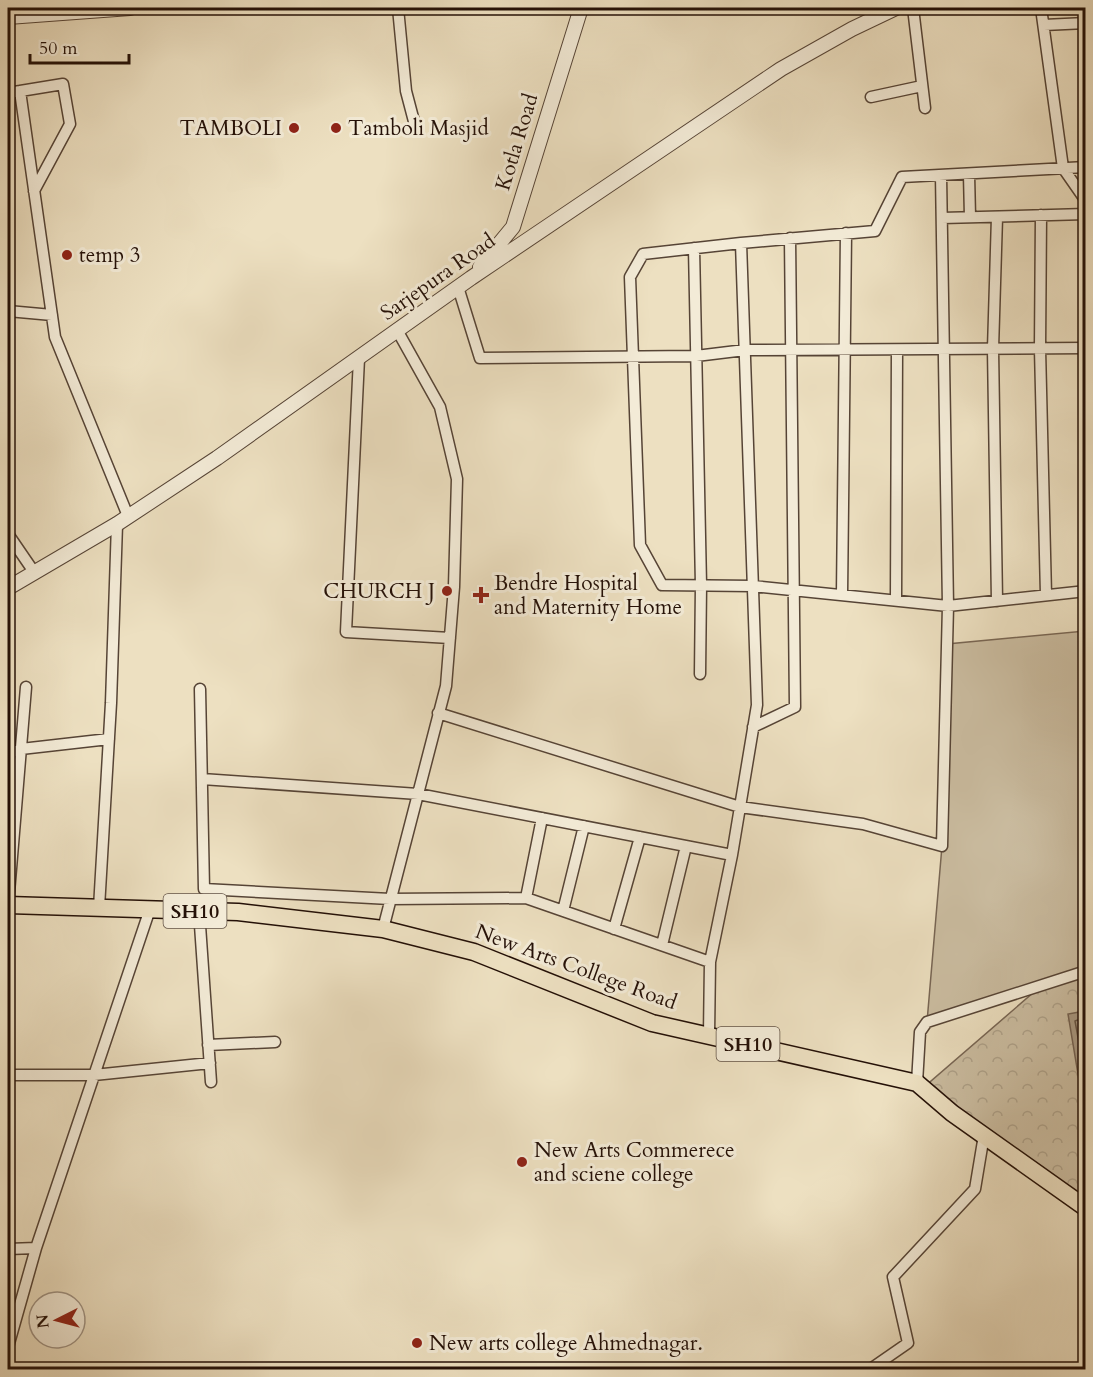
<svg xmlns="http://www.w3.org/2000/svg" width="1093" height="1377" viewBox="0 0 1093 1377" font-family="Cardo,serif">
  <defs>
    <pattern id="park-crowns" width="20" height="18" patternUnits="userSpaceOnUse" patternTransform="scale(1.5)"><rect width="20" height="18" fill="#cbbda1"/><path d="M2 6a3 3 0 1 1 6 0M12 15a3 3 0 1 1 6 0" fill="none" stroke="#aea189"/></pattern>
  </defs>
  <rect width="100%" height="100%" fill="#ede0c1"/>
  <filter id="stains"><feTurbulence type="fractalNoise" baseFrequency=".00333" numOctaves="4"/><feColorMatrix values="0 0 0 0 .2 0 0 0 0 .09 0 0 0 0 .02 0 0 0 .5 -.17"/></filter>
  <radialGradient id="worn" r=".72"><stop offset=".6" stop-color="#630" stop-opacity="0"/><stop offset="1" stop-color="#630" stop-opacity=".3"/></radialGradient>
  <path fill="#cbbda1" stroke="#786654" stroke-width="1.5" d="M 1085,631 L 1085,970 L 927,1022 L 942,846 L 947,644 Z"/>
  <path fill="url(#park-crowns)" stroke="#786654" stroke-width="1.5" d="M 1085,974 L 1085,1197 L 923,1088 L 1041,986 Z"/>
  <path fill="#a99982" stroke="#746251" stroke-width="1.5" d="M 1085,1011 L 1086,1104 L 1083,1104 L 1068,1014 Z"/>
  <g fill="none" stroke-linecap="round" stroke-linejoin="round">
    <path stroke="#665444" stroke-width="1.5" d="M 1086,1017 L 1075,1021 L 1086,1081"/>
    <defs>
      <path id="minor" d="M 398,8 L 406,91 L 416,129
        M 913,8 L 925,108
        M 1041,8 L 1063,168 L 1086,201
        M 1044,25 L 1086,23
        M 20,91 L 55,337 L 128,516
        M 8,93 L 63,84 L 70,124 L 34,191
        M 871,97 L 922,86
        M 969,174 L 970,217
        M 1041,215 L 1040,349 L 1046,595
        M 997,217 L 993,349 L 997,601
        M 942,218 L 1086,214
        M 741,243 L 875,231 L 902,177 L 1086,167
        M 694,248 L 701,585 L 700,674
        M 458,287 L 480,358 L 696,356 L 745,350 L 1086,348
        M 8,311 L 52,315
        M 359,358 L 346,632 L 450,638
        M 8,534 L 34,572
        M 842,595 L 846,233
        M 896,600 L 897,350
        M 200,689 L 204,889 L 390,899 L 526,898 L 710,962
        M 438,713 L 740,807 L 863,824 L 942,846 L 948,606 L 941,175
        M 753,727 L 795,707 L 790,238
        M 8,753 L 21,749 L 109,739
        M 202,779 L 418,794 L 732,855
        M 526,898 L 542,818
        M 8,905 L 26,687
        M 99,908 L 111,703 L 117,524
        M 199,911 L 211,1082
        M 563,911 L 584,826
        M 383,929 L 446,686 L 454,587 L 457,479 L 440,407 L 397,330
        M 614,929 L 640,837
        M 662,945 L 686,846
        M 709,1035 L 710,962 L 732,855 L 757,705 L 741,243 L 643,254 L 630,277 L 640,545 L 662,585 L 753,586 L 948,606 L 1086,591
        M 208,1045 L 275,1042
        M 8,1075 L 94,1075 L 210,1063
        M 917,1083 L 920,1032 L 927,1022 L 1086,971
        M 8,1249 L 36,1248
        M 8,1347 L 36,1248 L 150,909
        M 869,1370 L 908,1343 L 893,1277 L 975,1189 L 984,1135"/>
      <path id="tertiary" d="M 8,17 L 130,8
        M 480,267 L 513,227 L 581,8
        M 8,588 L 117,524 L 217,458 L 471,278 L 781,69 L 852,29 L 896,8"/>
      <path id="primary" d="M 8,905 L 238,912 L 383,929 L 474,952 L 652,1023 L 917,1083 L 952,1113 L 1086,1208"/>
    </defs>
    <use href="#minor" stroke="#564436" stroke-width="13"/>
    <use href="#tertiary" stroke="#564436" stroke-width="16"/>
    <use href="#primary" stroke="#241007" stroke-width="19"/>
    <use href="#minor" stroke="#f3ebd7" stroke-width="10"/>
    <use href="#tertiary" stroke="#f3ebd7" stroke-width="14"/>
    <use href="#primary" stroke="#ede0c1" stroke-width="16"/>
  </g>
  <g fill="#8f2418" stroke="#f3ebd7" stroke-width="2">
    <circle cx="294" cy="128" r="6"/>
    <circle cx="336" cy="128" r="6"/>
    <circle cx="67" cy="255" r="6"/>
    <circle cx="447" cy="591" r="6"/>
    <path d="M478 586h6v6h6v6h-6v6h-6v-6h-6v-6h6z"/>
    <circle cx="522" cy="1162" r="6"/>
    <circle cx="417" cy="1343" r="6"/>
  </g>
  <g text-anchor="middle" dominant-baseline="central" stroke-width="6" stroke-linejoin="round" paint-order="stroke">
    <g fill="#f3ebd7" stroke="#625245" stroke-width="1.5">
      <rect x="163.5" y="894" width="63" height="34" rx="4.5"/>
      <rect x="716.5" y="1027" width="63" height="34" rx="4.5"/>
    </g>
    <g font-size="20" font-weight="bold" fill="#241007">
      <text x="195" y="911">SH10</text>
      <text x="748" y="1044">SH10</text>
    </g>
    <g font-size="21" fill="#241007" stroke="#f3ebd7" text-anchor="start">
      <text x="282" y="128" text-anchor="end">TAMBOLI</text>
      <text x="348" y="128">Tamboli Masjid</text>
      <text x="79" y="255">temp 3</text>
      <text x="494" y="583">Bendre Hospital<tspan x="494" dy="24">and Maternity Home</tspan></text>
      <text x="435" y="591" text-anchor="end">CHURCH J</text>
      <text x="534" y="1150">New Arts Commerece<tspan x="534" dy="24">and sciene college</tspan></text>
      <text x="429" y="1343">New arts college Ahmednagar.</text>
    </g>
    <g font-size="21" fill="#241007" stroke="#f3ebd7">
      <text transform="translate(517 142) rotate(-73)">Kotla Road</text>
      <text transform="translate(438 277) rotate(-35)">Sarjepura Road</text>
      <text transform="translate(576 967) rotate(20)">New Arts College Road</text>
    </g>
  </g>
  <rect width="1093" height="1377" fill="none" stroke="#ede0c1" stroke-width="30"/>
  <rect x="9" y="9" width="1075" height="1359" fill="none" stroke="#241007" stroke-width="3"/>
  <rect x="15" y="15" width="1063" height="1347" fill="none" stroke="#241007" stroke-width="1.5"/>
  <g transform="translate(57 1320) rotate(264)"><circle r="28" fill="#f3ebd7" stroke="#a09384" stroke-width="1.5"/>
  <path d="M0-4.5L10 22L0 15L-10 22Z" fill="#8f2418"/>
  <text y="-9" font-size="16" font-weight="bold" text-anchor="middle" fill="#241007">N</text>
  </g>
  <path d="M30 54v9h99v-9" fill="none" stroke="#241007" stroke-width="3"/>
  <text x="39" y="54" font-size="18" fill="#241007" stroke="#f3ebd7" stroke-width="4.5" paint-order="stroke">50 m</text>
  <rect width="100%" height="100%" filter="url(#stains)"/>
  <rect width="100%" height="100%" fill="url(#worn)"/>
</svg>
